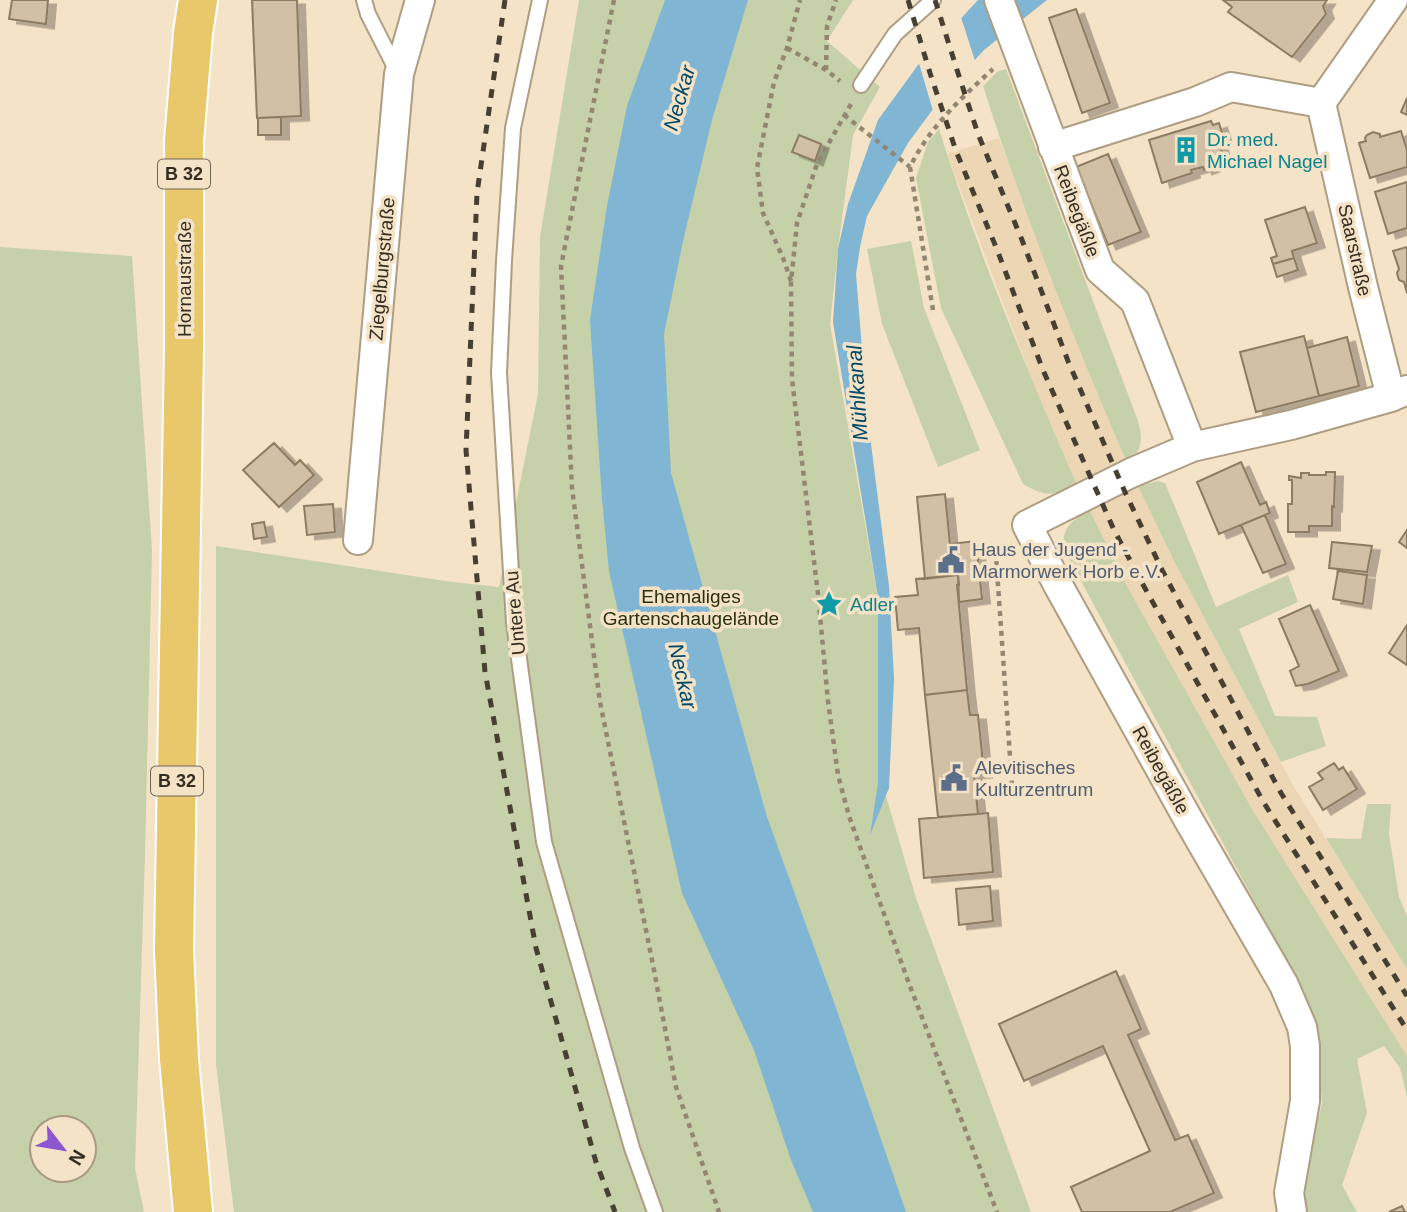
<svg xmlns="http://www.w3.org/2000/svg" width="1407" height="1212" viewBox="0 0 1407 1212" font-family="Arial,sans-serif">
  <defs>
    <filter id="shadow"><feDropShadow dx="8" dy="4.5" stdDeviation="0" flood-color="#0004"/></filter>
  </defs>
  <rect width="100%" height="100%" fill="#f5e3c7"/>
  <path fill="#ecd6b4" d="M 999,138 L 1035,236 L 1128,465 L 1175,563 L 1294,787 L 1407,969 L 1407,1056 L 1252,809 L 1128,588 L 1078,487 L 1030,375 L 947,154 Z"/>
  <path fill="#c6d0a9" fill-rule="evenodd" d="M 579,0 L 853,0 L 827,41 L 880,87 L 853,135 L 838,249 L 830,324 L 878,597 L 878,769 L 916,898 L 1031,1212 L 234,1212 L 216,1064 L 216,546 L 452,582 L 499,587 L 538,394 L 540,237 Z
    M 1006,69 L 1138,421 C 1144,442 1141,449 1128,465 C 1074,340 1024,215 983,86 L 998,71 Z
    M 939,129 C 977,251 1027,370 1078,487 C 1052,495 1048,498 1023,484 L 941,308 L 916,178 L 928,142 Z
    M 911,241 L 924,308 L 980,450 L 938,467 L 882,324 L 867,249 Z
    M 0,247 L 132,256 L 152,550 L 145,854 L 135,1168 L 144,1212 L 0,1212 ZM 42,1128 L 84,1128 L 84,1170 L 42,1170 Z
    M 1158,481 L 1165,483 L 1216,607 L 1288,575 L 1298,602 L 1239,629 L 1275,716 L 1317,717 L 1326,746 L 1281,762 L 1175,563 L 1138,486 Z
    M 1089,509 L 1128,588 L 1252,809 L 1407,1056 L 1407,1097 L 1400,1068 L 1384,1046 L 1357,1059 L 1367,1113 L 1342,1185 L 1357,1212 L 1307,1212 L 1305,1190 L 1310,1150 L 1322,1104 L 1318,1045 L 1314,1023 L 1297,980 L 1063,548 C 1063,525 1072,522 1089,509 Z
    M 1367,804 L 1391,804 L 1389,834 L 1399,897 L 1407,916 L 1407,969 L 1326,838 L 1361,839 Z"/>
  <path fill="#80b5d3" d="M 665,0 L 748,0 L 712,120 L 683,241 L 664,334 L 671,473 L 767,817 L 835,1005 L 906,1212 L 813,1212 L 791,1160 L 754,1050 L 682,893 L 609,571 L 602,499 L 590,320 L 607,206 L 627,106 Z
    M 978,0 L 1047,0 L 984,50 L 945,93 L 908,143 L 867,216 L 860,247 L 856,274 L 867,412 L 889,586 L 894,679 L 889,788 L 870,835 L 878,783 L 878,597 L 833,322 L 838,249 L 848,204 L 878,120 L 918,65 Z"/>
  <path fill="#f5e3c7" d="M 960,14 L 976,64 L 947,95 L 934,114 L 918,60 Z"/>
  <path fill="#d1c0a5" stroke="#8b7b62" stroke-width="2" filter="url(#shadow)" d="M 12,0 L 48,0 L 46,24 L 9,19 Z
    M 252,0 L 297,0 L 301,116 L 257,118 Z
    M 1223,0 L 1327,0 L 1323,6 L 1326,14 L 1292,57 L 1228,12 L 1232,7 Z
    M 1076,9 L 1110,103 L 1082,113 L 1049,18 Z
    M 1407,98 L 1407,115 L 1401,112 Z
    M 281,117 L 281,135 L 258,135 L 258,118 Z
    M 1211,121 L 1213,125 L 1219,123 L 1223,136 L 1218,138 L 1224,160 L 1211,164 L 1212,167 L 1204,170 L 1203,167 L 1191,170 L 1192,173 L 1162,183 L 1149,140 Z
    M 1401,131 L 1407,150 L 1407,167 L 1370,178 L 1359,143 L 1366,141 L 1365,138 L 1367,135 L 1373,132 L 1380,134 L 1380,137 Z
    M 799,135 L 821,144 L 815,161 L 792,152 Z
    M 1108,154 L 1141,232 L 1108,245 L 1076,167 Z
    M 1407,182 L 1407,228 L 1388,234 L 1375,192 Z
    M 1305,207 L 1317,243 L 1292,251 L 1294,258 L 1273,264 L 1271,258 L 1277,256 L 1265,220 Z
    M 1407,247 L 1407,293 L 1404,282 L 1399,280 L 1397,273 L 1399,269 L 1393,251 Z
    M 1294,258 L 1298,270 L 1277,277 L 1273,264 Z
    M 1304,336 L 1319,396 L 1256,412 L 1240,352 Z
    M 1347,337 L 1359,386 L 1319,396 L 1307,348 Z
    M 274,443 L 295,465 L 300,460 L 314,475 L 279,507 L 243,470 Z
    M 1241,462 L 1260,505 L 1266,502 L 1270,513 L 1219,534 L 1197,482 Z
    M 1326,472 L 1335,472 L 1334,507 L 1332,506 L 1332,526 L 1309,526 L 1309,532 L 1288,532 L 1288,504 L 1292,504 L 1292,480 L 1289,480 L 1289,476 L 1301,478 L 1301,473 L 1309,473 L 1309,475 L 1326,475 Z
    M 945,494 L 950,544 L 976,541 L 982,599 L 959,602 L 958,575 L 925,579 L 917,497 Z
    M 333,504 L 335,532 L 307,535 L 304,506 Z
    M 1265,515 L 1286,564 L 1263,573 L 1241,525 Z
    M 264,522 L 267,537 L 254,539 L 252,524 Z
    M 1407,530 L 1407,548 L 1399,542 Z
    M 1332,542 L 1372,546 L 1367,572 L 1329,568 Z
    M 1338,571 L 1367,575 L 1363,604 L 1333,599 Z
    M 958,575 L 959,585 L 957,585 L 967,690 L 925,695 L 919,628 L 898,630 L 895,597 L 918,595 L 916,579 Z
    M 1310,605 L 1339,671 L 1308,684 L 1296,686 L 1290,671 L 1299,666 L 1279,619 Z
    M 1407,625 L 1407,665 L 1389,653 Z
    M 967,690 L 970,715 L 978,715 L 984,773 L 974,774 L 978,814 L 938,817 L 925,695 Z
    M 1334,763 L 1339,770 L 1343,767 L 1357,789 L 1323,810 L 1309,787 L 1323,779 L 1318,773 Z
    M 988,813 L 993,872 L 924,878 L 919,819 Z
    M 990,886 L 993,921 L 959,925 L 956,889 Z
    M 1116,971 L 1141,1029 L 1128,1035 L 1175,1140 L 1188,1135 L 1214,1193 L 1170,1212 L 1082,1212 L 1071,1187 L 1150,1151 L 1103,1046 L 1024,1081 L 999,1024 Z
    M 1402,1206 L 1405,1212 L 1389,1212 Z"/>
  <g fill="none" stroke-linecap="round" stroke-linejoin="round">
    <defs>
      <path id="service" d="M 364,0 L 368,14 L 398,73
        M 540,0 L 513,128 L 504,261 L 499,373 L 514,622 L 544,842 L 632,1148 L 655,1212
        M 861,85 L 895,34 L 933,0"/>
      <path id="minor" d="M 999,0 L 1100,270 L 1135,301 L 1192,447
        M 1053,147 L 1195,102 L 1231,87 L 1321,103
        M 1391,397 L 1363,287 L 1321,103 L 1393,0
        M 358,540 L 399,74 L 420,0
        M 1292,1212 L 1289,1193 L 1305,1101 L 1305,1046 L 1302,1027 L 1284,985 L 1188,819 L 1058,585 L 1027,525 L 1131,473 L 1192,447 L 1291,425 L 1391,397 L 1407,390"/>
      <path id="primary" d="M 193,1212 L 179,1059 L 174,950 L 184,349 L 184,141 L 193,33 L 198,0"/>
    </defs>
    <use href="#service" stroke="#ad9d82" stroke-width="18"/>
    <use href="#minor" stroke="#ad9d82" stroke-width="32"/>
    <use href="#primary" stroke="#fff" stroke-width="42"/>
    <path stroke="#938773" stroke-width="4.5" stroke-dasharray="5 5" stroke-linecap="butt" d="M 614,0 L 561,266 L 572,488 L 600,702 L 653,965 L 676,1087 L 719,1212
      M 787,48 L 826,70 L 840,81
      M 826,70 L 827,26 L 836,0
      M 851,104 L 817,164 L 797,223 L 791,283 L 792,379 L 818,594 L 828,701 L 838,775 L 849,816 L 908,981 L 997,1212
      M 844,115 L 910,167
      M 791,281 L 783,258 L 763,213 L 757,168 L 774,82 L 787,48 L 800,0
      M 933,310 L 910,167 C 929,128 961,98 993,69
      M 1007,546 L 996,556 L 1013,800"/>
    <use href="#service" stroke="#fff" stroke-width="14"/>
    <use href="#minor" stroke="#fff" stroke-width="28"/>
    <use href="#primary" stroke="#e8c86a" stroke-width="38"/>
    <path stroke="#483f33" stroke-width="5" stroke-dasharray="9 9" stroke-linecap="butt" d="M 505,0 L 477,193 L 466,450 L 485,672 L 536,948 L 596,1162 L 615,1212
      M 908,0 L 930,73 L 956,151 L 996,247 L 1043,370 L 1114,530 L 1141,581 L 1264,803 L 1407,1030
      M 935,0 L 958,73 L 978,134 L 1022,240 L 1068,361 L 1125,492 L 1162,570 L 1281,793 L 1407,996"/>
  </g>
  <defs>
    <symbol id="building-bare" viewBox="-9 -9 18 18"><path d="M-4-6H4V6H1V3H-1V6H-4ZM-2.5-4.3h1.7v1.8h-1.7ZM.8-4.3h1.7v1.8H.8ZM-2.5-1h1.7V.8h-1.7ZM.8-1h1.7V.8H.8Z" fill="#0f9aa8" stroke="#f5e3c7" stroke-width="2.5" paint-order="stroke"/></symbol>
    <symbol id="civic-bare" viewBox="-9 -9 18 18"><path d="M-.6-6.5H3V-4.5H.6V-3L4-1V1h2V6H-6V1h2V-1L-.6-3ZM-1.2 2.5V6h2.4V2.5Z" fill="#5c6f8a" stroke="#f5e3c7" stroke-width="2.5" paint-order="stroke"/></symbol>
    <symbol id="sight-bare" viewBox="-9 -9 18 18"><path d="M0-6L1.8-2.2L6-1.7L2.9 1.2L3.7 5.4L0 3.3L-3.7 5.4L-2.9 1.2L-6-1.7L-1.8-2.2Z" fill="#0f9aa8" stroke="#f5e3c7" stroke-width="2.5" paint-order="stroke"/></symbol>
  </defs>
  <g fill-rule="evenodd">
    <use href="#building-bare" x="1167" y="131" width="38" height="38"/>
    <use href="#civic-bare" x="932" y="541" width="38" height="38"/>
    <use href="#sight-bare" x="810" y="585" width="38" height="38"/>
    <use href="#civic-bare" x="935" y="759" width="38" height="38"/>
  </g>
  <g text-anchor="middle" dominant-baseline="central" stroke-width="7" stroke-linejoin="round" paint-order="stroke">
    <g fill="#f5e3c7" stroke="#6e6454" stroke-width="2">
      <rect x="158" y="159.5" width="52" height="29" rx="5"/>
      <rect x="151" y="766.5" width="52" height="29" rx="5"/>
    </g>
    <g font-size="18" font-weight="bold" fill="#342d22">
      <text x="184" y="174">B 32</text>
      <text x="177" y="781">B 32</text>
    </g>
    <g font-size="19" fill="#0d838f" stroke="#f5e3c7" text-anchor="start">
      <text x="1207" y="139">Dr. med.<tspan x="1207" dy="22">Michael Nagel</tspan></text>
      <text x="850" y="604">Adler</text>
    </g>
    <g font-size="19" fill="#342d22" stroke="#f5e3c7">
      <text transform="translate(1077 211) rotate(69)">Reibegäßle</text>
      <text transform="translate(1355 250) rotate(77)">Saarstraße</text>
      <text transform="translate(382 269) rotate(-85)">Ziegelburgstraße</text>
      <text transform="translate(184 279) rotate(-90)">Hornaustraße</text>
      <text transform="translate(515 613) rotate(-95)">Untere Au</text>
      <text transform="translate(1161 770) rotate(61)">Reibegäßle</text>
    </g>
    <g font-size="19" fill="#4e5e75" stroke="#f5e3c7" text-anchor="start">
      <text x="972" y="549">Haus der Jugend -<tspan x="972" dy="22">Marmorwerk Horb e.V.</tspan></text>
      <text x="975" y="767">Alevitisches<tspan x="975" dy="22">Kulturzentrum</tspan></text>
    </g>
    <g font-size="19" fill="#2a3109" stroke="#f5e3c7">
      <text x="691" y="596">Ehemaliges<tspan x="691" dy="22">Gartenschaugelände</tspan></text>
    </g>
    <g font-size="21" font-style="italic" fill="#014968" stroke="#f5e3c7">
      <text transform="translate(679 98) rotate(-74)">Neckar</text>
      <text transform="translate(857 393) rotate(-94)">Mühlkanal</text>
      <text transform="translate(683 676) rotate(77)">Neckar</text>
    </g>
  </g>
  <g transform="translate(63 1149) rotate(121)"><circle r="33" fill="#f5e3c7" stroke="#a89a85" stroke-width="2"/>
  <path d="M0-5L12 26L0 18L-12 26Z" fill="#8d57cf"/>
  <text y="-10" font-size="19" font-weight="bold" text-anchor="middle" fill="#342d22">N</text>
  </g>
</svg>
